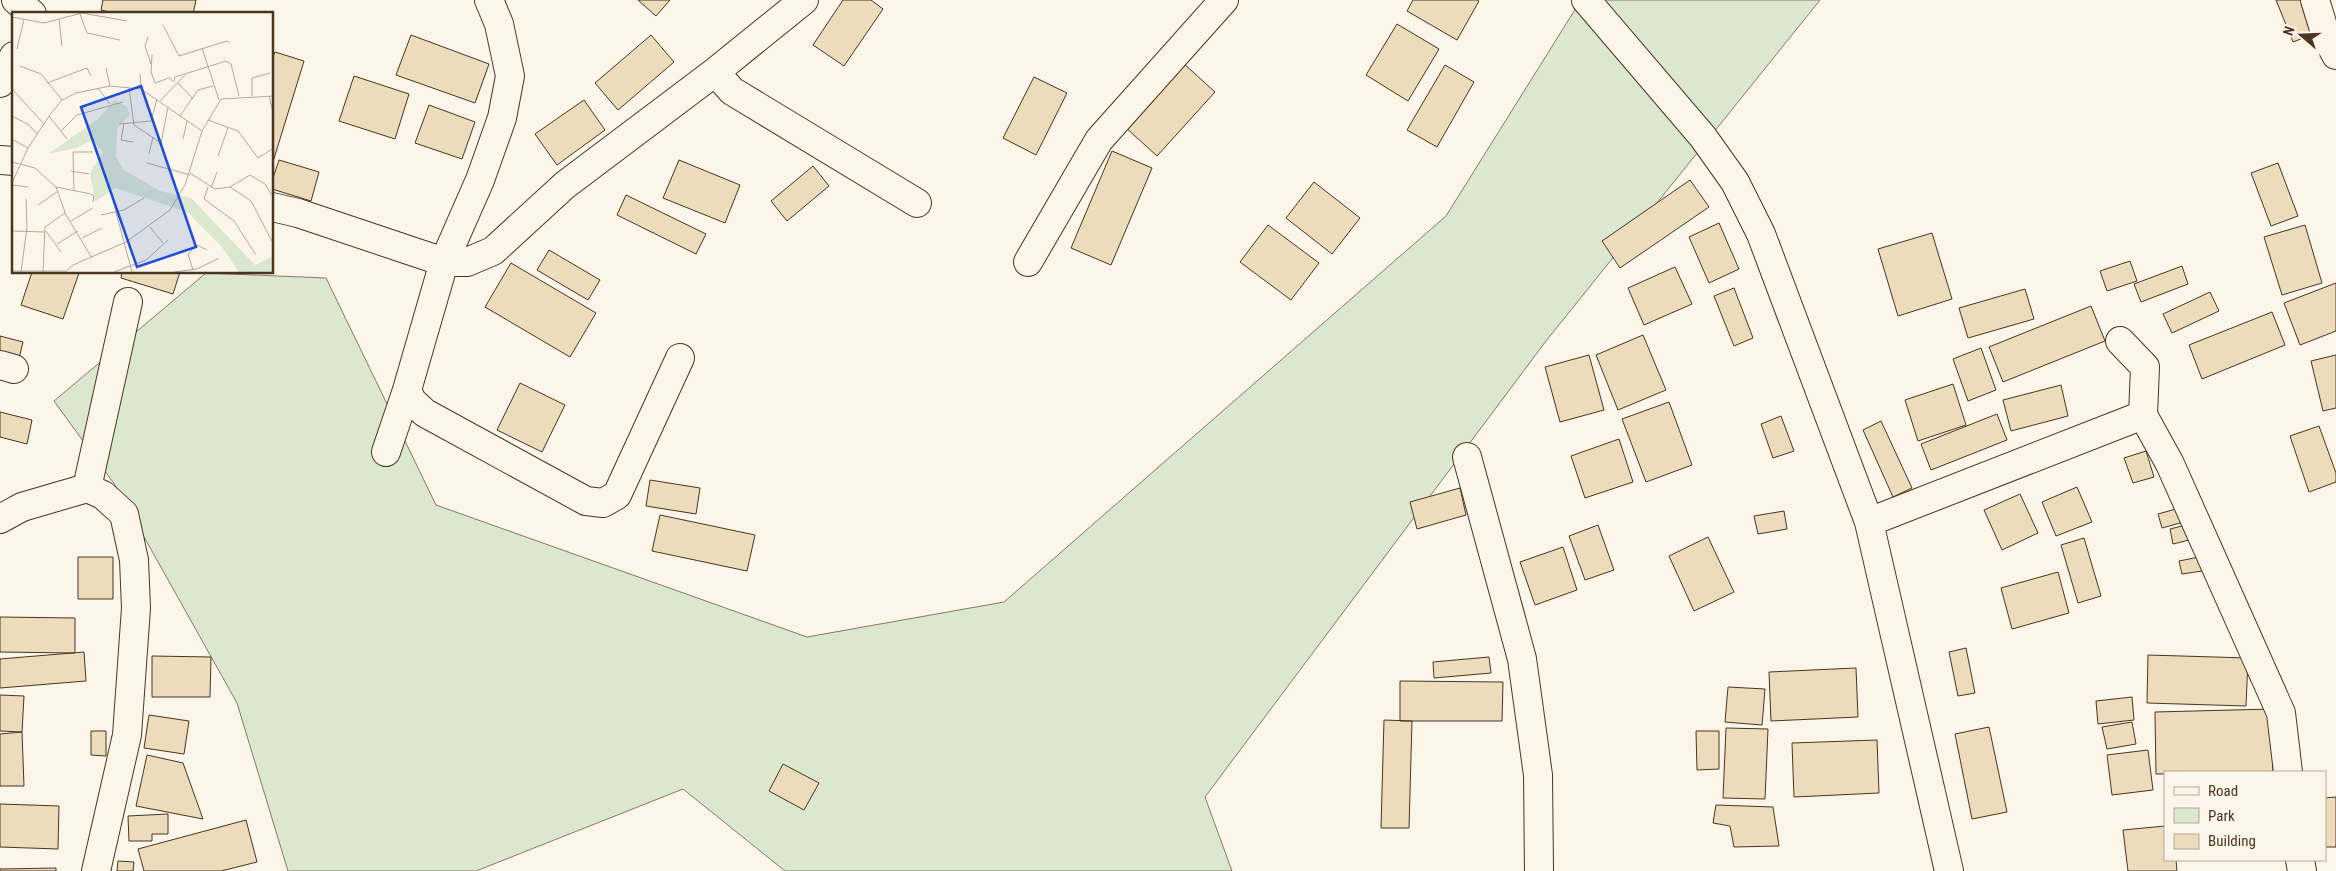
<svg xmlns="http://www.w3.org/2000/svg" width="2336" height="871" viewBox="0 0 2336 871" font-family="'Roboto Condensed',sans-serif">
  <rect width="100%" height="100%" fill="#fbf6e9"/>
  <path fill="#dce7d0" stroke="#887966" d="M 1581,0 L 1820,0 L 1546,341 L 1205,797 L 1232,871 L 785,871 L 683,789 L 476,871 L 288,871 L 237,703 L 115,485 L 54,401 L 206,273 L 326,278 L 436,505 L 807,637 L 1004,602 L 1446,216 Z"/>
  <path fill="#ecdcbc" stroke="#4a3520" d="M 103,0 L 196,0 L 193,14 L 118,14 L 101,10 Z
    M 638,0 L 670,0 L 656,16 Z
    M 843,0 L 871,0 L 883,9 L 844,66 L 813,45 Z
    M 1413,0 L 1477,0 L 1479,1 L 1457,40 L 1407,11 Z
    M 2276,0 L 2306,0 L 2319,32 L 2293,42 Z
    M 1397,24 L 1439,49 L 1408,101 L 1366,75 Z
    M 411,35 L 489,64 L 475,103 L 396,75 Z
    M 651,35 L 674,62 L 618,110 L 595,83 Z
    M 275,52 L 304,61 L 272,165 L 272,59 Z
    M 1182,62 L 1215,92 L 1157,156 L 1124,126 Z
    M 1445,65 L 1474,82 L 1437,147 L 1407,130 Z
    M 354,76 L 409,94 L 395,139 L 339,121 Z
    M 1034,77 L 1067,93 L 1036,155 L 1003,138 Z
    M 584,100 L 605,130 L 557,165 L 535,134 Z
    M 429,105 L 475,122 L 462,159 L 415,143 Z
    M 1112,151 L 1152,168 L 1111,265 L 1071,248 Z
    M 279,160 L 319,172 L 311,201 L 272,189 L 272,181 Z
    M 679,160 L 740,185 L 725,223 L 663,198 Z
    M 2278,163 L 2298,216 L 2271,226 L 2251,173 Z
    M 813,166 L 829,186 L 787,221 L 771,201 Z
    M 1690,180 L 1709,207 L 1620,268 L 1602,241 Z
    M 1314,182 L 1360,218 L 1332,254 L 1286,218 Z
    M 626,195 L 706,234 L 696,254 L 617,215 Z
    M 1719,223 L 1739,269 L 1709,283 L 1689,237 Z
    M 1268,225 L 1319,263 L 1291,300 L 1240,262 Z
    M 2305,225 L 2322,283 L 2282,295 L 2264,237 Z
    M 1932,233 L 1952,299 L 1898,316 L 1878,249 Z
    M 549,250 L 600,280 L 588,300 L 537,270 Z
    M 2130,261 L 2137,281 L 2107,291 L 2100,271 Z
    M 511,263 L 596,313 L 570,357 L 485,307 Z
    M 2182,266 L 2188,284 L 2141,302 L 2134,284 Z
    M 1675,267 L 1692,304 L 1644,325 L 1628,288 Z
    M 32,272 L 79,273 L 63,319 L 21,305 Z
    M 122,272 L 180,272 L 173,294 L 121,278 Z
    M 2336,283 L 2336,331 L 2300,345 L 2284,303 Z
    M 1734,288 L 1753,338 L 1734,346 L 1714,296 Z
    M 2025,289 L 2034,319 L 1968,338 L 1959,308 Z
    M 2210,292 L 2219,311 L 2172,333 L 2163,314 Z
    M 2091,306 L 2105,341 L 2003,382 L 1989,347 Z
    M 2272,312 L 2285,345 L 2202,379 L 2189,345 Z
    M 1643,335 L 1666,390 L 1618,410 L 1596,355 Z
    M 0,336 L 23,342 L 14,378 L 0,374 Z
    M 1981,348 L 1996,390 L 1968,401 L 1953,359 Z
    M 1589,355 L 1604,410 L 1560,422 L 1545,367 Z
    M 2336,355 L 2336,408 L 2323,411 L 2311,361 Z
    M 520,383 L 565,405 L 542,452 L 497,430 Z
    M 1953,384 L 1966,425 L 1918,441 L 1905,400 Z
    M 2061,385 L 2068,416 L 2011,431 L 2003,400 Z
    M 1669,402 L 1692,465 L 1646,482 L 1622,419 Z
    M 0,412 L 32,420 L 27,444 L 0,437 Z
    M 1997,414 L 2007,440 L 1931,470 L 1921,444 Z
    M 1781,416 L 1794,451 L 1773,458 L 1761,424 Z
    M 1881,421 L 1912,488 L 1893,497 L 1863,430 Z
    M 2319,426 L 2336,473 L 2336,482 L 2309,492 L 2290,436 Z
    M 1619,439 L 1633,482 L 1585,498 L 1571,456 Z
    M 2146,451 L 2154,477 L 2133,483 L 2124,458 Z
    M 650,480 L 700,488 L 696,514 L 646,506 Z
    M 2077,487 L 2092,522 L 2056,536 L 2042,502 Z
    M 1460,488 L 1466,515 L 1417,529 L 1410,502 Z
    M 2020,494 L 2038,533 L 2002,550 L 1984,510 Z
    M 2183,507 L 2187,521 L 2162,528 L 2158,514 Z
    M 1784,511 L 1787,529 L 1758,534 L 1754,516 Z
    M 660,515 L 755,535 L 747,571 L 652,551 Z
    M 1598,525 L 1614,570 L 1585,580 L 1569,536 Z
    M 2186,525 L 2189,540 L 2173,544 L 2170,529 Z
    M 1708,537 L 1734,592 L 1694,611 L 1669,556 Z
    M 2084,538 L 2101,596 L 2078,603 L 2061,545 Z
    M 1563,547 L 1577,590 L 1535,605 L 1520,562 Z
    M 78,557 L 113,557 L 113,599 L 78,599 Z
    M 2199,557 L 2202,571 L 2182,574 L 2179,561 Z
    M 2058,572 L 2069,613 L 2012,629 L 2001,588 Z
    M 0,617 L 75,618 L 75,653 L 0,652 Z
    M 1966,648 L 1975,693 L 1958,696 L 1949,652 Z
    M 84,652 L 86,681 L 0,688 L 0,659 Z
    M 2148,655 L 2248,658 L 2246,706 L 2147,703 Z
    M 152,656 L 211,657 L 210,697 L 152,697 Z
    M 1489,657 L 1491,673 L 1434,678 L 1433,662 Z
    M 1856,668 L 1858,717 L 1771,721 L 1769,672 Z
    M 1400,681 L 1503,682 L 1502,721 L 1400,721 Z
    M 1728,687 L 1765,689 L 1762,725 L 1725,722 Z
    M 0,695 L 24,696 L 22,732 L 0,731 Z
    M 2132,697 L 2134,720 L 2098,724 L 2096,701 Z
    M 2272,709 L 2273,772 L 2156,774 L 2155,712 Z
    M 149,715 L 189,721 L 184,754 L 144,748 Z
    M 1384,720 L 1412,721 L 1409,828 L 1381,828 Z
    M 2132,722 L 2136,744 L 2107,749 L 2102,727 Z
    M 1989,727 L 2007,812 L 1972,819 L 1955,734 Z
    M 1726,728 L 1768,729 L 1765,799 L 1723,798 Z
    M 91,731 L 106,731 L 106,756 L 91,755 Z
    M 1696,731 L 1719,731 L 1719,769 L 1697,770 Z
    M 22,732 L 24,786 L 0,786 L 0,734 Z
    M 1877,740 L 1879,793 L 1794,797 L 1792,743 Z
    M 2148,750 L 2153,790 L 2112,795 L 2107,755 Z
    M 147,755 L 183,763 L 203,819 L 136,806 Z
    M 783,764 L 819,783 L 804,810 L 769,791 Z
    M 2336,797 L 2336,847 L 2325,847 L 2325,798 Z
    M 0,804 L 59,806 L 58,849 L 0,847 Z
    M 1716,805 L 1773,807 L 1779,846 L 1734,847 L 1730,826 L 1713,823 Z
    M 168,814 L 168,834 L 152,834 L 152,841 L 129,841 L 128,816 Z
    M 246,820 L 257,862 L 221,871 L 144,871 L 138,849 Z
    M 2165,826 L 2165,860 L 2176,860 L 2177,871 L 2128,871 L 2123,830 Z
    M 118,861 L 134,862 L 133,871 L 117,871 Z
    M 56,868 L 56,871 L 0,871 L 0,869 Z"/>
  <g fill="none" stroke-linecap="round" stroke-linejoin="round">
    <defs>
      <path id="minor" d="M 16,0 L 32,14
        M 1586,0 L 1703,137 L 1735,182 L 1761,234 L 1869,522 L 1949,871
        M 2315,0 L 2326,36 L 2336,55
        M 715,72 L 732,91 L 917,203
        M 0,83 L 14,56
        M 0,160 L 14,161
        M 272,207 L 298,213 L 444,262 L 467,262 L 493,251 L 565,185 L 715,72 L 804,0
        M 1028,262 L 1099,140 L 1224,0
        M 2120,341 L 2145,367 L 2143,415 L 2170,464 L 2281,713 L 2288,772
        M 0,365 L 14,369
        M 407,390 L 412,401 L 425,413 L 586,501 L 603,503 L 617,495 L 680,358
        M 386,452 L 407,390 L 444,262 L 480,180 L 502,118 L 510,76 L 499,24 L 489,0
        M 1467,457 L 1522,659 L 1538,775 L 1539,871
        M 87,488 L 128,302
        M 0,519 L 22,507 L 87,488 L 103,495 L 124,514 L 134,560 L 136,608 L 127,735 L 96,871
        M 1869,522 L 2143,415
        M 2300,860 L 2302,871"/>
    </defs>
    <use href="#minor" stroke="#4a3520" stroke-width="30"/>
    <use href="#minor" stroke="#fbf6e9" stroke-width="28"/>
  </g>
  <g transform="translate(12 12)">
    <rect width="261" height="261" fill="#fbf6e9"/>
    <path d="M 103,88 L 115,95 L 118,103 L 105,116 L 104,145 L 112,158 L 148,179 L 179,186 L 243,253 L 261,244 L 261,260 L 227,260 L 210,235 L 175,200 L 103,176 L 83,190 L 78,161 L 91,140 L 81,128 L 64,136 L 36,142 L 86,107 Z" fill="#dce7d0"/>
    <path fill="none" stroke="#b4a999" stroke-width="1" d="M 68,2 L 75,21 L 108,28M 0,5 L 32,11 L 70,1 L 115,9M 47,7 L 50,34M 151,13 L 167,44 L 215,29 L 218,31M 136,25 L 133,34 L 139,52M 190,36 L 207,88M 5,37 L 12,7M 140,43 L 139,60 L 143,71 L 157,66 L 161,69M 8,54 L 29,62 L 50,88M 94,56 L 98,74M 128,62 L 129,77M 162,70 L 163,65 L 214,49 L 219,52 L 227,84M 35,71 L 75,56 L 79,64M 166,71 L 181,87M 86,76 L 98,92M 117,76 L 122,113 L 149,131 L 156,95M 0,77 L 32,112M 240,84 L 240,66 L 258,61M 257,84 L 262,104M 148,89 L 173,63M 0,104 L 17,113 L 25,122M 37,104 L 55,127M 168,104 L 186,78 L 201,74M 196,108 L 226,119 L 246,146 L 262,136M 107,112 L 139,109 L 145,87M 112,112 L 109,128 L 121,130M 50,118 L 65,103 L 111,90M 0,127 L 16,136M 171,127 L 175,109M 137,142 L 141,125M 206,144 L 216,116M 0,150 L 23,156 L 44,175 L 54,203 L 80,246M 135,151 L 178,163M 59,159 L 77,162M 178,161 L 203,177 L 218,175 L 238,163 L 253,172 L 262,186M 0,171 L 16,136 L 37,104 L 50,88 L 64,81 L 98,74 L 129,77 L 190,119M 0,173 L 16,175M 44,175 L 79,182 L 82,184 L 81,190M 196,175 L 192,187 L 222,209 L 244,243M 218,175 L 239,189 L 262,233M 199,176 L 205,160M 62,179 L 61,140 L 81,140M 101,189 L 120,260M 26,193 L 45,180M 89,203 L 112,198 L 132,186M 59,209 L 81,196M 138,215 L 151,231M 0,219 L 33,220M 34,219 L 49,240M 70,226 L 90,216M 45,232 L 66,219M 181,258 L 176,242 L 185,233 L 195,238M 0,259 L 53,259M 9,260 L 15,215 L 14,187M 31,260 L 33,215 L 53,201M 53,260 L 61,253 L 114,230 L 158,198 L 173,173 L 190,119 L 209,87 L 262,84M 102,260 L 134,248 L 156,228M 163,260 L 185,257 L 207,246"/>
    <path fill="#1d4ed8" fill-opacity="0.15" stroke="#1d4ed8" stroke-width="2.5" d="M 129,74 L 184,235 L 125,255 L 69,95 Z"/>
    <rect width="261" height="261" fill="none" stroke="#4a3520" stroke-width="2.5"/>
  </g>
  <rect x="2164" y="771" width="162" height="90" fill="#fbf6e9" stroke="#b4a999"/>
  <rect x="2174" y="787" width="25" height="8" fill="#fbf6e9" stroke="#b4a999"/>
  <text x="2208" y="796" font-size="15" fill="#4a3520">Road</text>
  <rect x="2174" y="808" width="25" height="15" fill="#dce7d0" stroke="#b4a999"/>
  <text x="2208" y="821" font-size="15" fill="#4a3520">Park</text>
  <rect x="2174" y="834" width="25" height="15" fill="#ecdcbc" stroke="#b4a999"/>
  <text x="2208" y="846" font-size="15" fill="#4a3520">Building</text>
  <g transform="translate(2301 35) rotate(289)" stroke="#fbf6e9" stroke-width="4" paint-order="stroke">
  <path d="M0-4L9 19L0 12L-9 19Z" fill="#4a3520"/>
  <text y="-8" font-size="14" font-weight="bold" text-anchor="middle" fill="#4a3520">N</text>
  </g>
</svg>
